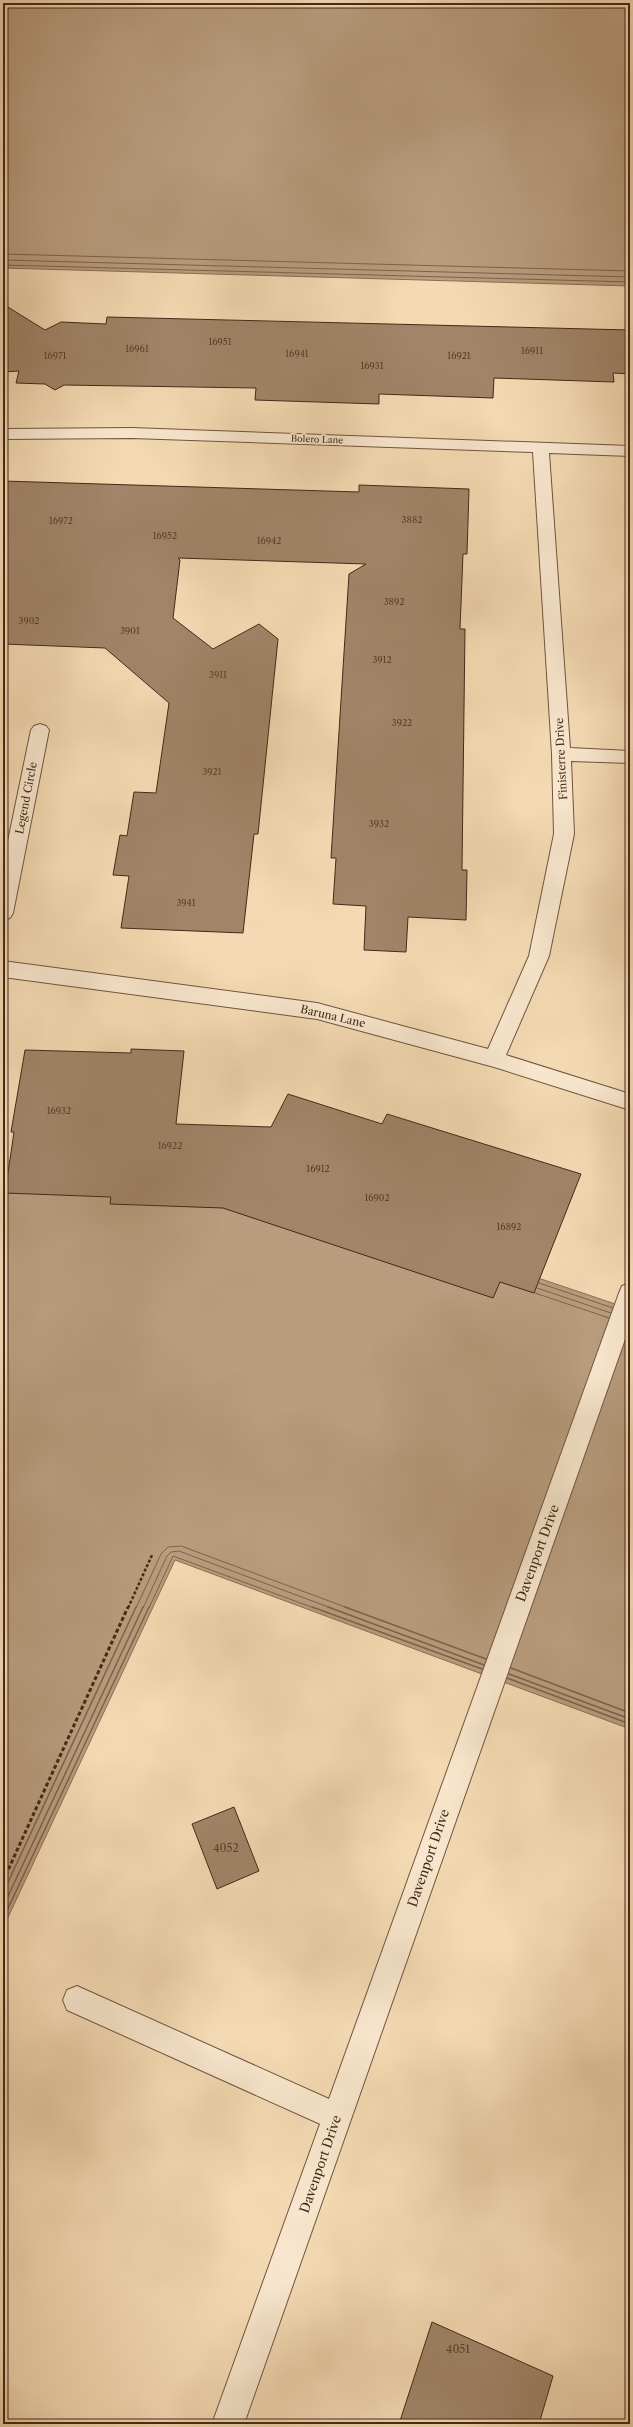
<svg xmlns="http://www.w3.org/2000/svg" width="633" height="2427" viewBox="0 0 633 2427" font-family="'Libre Caslon Text',serif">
  <rect width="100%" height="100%" fill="#f4dab3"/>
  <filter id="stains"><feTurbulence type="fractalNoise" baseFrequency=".005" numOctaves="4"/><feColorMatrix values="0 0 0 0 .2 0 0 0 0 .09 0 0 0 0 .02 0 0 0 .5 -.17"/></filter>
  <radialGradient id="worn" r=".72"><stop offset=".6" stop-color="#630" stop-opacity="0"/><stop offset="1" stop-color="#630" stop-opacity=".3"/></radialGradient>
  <path fill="#b89d7e" stroke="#8a6e55" d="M 3,3 L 630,3 L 630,286 L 3,268 Z
    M 3,1175 L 236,1176 L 630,1309 L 630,1729 L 175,1560 L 3,1928 Z"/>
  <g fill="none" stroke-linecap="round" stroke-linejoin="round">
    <path stroke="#7e624b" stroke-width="1" d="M 3,254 L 630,271
      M 3,260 L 630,277
      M 3,265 L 630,282
      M 539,1283 L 613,1308
      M 537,1288 L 611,1313
      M 535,1293 L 609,1318
      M 136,1608 L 161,1554 L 168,1547 L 181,1546 L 348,1608
      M 143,1608 L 167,1556 L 171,1552 L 179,1551 L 331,1608
      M 149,1608 L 173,1556 L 314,1608"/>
    <path stroke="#7e624b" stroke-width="1.5" d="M 312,1607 L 482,1669
      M 328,1607 L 484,1665
      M 345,1607 L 486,1659
      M 511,1668 L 630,1713
      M 509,1674 L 630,1719
      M 507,1678 L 630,1724
      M 3,1893 L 136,1607
      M 3,1907 L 143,1607
      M 3,1919 L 149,1607"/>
  </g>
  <path fill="#a08569" stroke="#452818" d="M 3,304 L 45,330 L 61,322 L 106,324 L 107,317 L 630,330 L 630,374 L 613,373 L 614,382 L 494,378 L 493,398 L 379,394 L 379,404 L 255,400 L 256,388 L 64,385 L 55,390 L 45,384 L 16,383 L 19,371 L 3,372 Z
    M 3,481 L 359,492 L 359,485 L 469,489 L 467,554 L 463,554 L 460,629 L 465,629 L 462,870 L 467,870 L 466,920 L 408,917 L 406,952 L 364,950 L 366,906 L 333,904 L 336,858 L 331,858 L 349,574 L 366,564 L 178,558 L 180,560 L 173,618 L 213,649 L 259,624 L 278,639 L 258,834 L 254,834 L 243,933 L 121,928 L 129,876 L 113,875 L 120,835 L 127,836 L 134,792 L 156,793 L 169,703 L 105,648 L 3,644 Z
    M 131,1049 L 184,1051 L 176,1124 L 271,1127 L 288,1094 L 382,1124 L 387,1114 L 581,1174 L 534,1293 L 500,1282 L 493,1298 L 223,1208 L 110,1204 L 111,1197 L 5,1193 L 14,1132 L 11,1132 L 25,1050 L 131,1053 Z
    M 234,1807 L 259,1871 L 217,1889 L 192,1824 Z
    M 432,2322 L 553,2376 L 539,2424 L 399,2424 Z"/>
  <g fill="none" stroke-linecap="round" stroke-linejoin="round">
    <defs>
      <path id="service" d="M 77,1986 L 347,2107 L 351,2117 L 347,2127 L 337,2131 L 327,2127 L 67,2010 L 63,2000 L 67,1990 Z"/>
      <path id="minor" d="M 132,428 L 630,446 L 630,456 L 549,453 L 570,748 L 630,751 L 630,763 L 571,761 L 574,834 L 549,956 L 506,1055 L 630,1094 L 630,1110 L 494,1067 L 317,1019 L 3,977 L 3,961 L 317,1003 L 488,1049 L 529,956 L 554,834 L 552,754 L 533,452 L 132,438 L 3,439 L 3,429 Z
        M 40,724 L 46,726 L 49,730 L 13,913 L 10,918 L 3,920 L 3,865 L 31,730 L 34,726 Z"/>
      <path id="tertiary" d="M 630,1283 L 630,1325 L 244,2424 L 212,2424 L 619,1293 L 622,1286 Z"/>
    </defs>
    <use href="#service" stroke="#71543f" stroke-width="2"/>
    <use href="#minor" stroke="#71543f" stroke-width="2"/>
    <use href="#tertiary" stroke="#71543f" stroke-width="2"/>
    <path stroke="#452818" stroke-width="2.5" stroke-dasharray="3 2" stroke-linecap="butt" d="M 128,1608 L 152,1555"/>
    <path stroke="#452818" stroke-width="3" stroke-dasharray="4 2.5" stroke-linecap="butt" d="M 3,1881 L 128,1607"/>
    <use href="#service" fill="#f8e7ce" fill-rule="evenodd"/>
    <use href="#minor" fill="#f8e7ce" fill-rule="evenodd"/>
    <use href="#tertiary" fill="#f8e7ce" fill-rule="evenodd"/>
  </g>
  <g text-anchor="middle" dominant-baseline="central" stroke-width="3.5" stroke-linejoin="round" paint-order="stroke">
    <g font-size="9" fill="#5c3f2c">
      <text x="220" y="341">16951</text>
      <text x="137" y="348">16961</text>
      <text x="532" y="350">16911</text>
      <text x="297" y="353">16941</text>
      <text x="55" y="355">16971</text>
      <text x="459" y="355">16921</text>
      <text x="372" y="365">16931</text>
      <text x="412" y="519">3882</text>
      <text x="61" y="520">16972</text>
      <text x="165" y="535">16952</text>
      <text x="269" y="540">16942</text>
      <text x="394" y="601">3892</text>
      <text x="29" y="620">3902</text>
      <text x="130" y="630">3901</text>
      <text x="382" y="659">3912</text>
      <text x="218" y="674">3911</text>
      <text x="402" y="722">3922</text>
      <text x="212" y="771">3921</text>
      <text x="379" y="823">3932</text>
      <text x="186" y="902">3941</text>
      <text x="59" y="1110">16932</text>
      <text x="170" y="1145">16922</text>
      <text x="318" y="1168">16912</text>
      <text x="377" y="1197">16902</text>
      <text x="509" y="1226">16892</text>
    </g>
    <g font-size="9" fill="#452818" stroke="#f8e7ce">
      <text transform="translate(317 439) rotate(2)">Bolero Lane</text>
    </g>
    <g font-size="11" fill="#452818" stroke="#f8e7ce">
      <text transform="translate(561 759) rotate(-93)">Finisterre Drive</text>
      <text transform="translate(26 798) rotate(-79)">Legend Circle</text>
      <text transform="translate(333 1016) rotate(13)">Baruna Lane</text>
    </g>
    <g font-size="11" fill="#5c3f2c">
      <text x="226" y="1848">4052</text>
      <text x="458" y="2349">4051</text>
    </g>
    <g font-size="13" fill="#452818" stroke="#f8e7ce">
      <text transform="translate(537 1553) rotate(-70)">Davenport Drive</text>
      <text transform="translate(428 1858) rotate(-71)">Davenport Drive</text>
      <text transform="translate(320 2164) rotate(-71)">Davenport Drive</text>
    </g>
  </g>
  <rect width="633" height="2427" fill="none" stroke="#f4dab3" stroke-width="16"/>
  <rect x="4" y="4" width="625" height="2419" fill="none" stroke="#452818" stroke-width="2"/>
  <rect x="8" y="8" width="617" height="2411" fill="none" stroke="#452818"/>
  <rect width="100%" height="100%" filter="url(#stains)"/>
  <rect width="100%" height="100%" fill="url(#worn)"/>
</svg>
